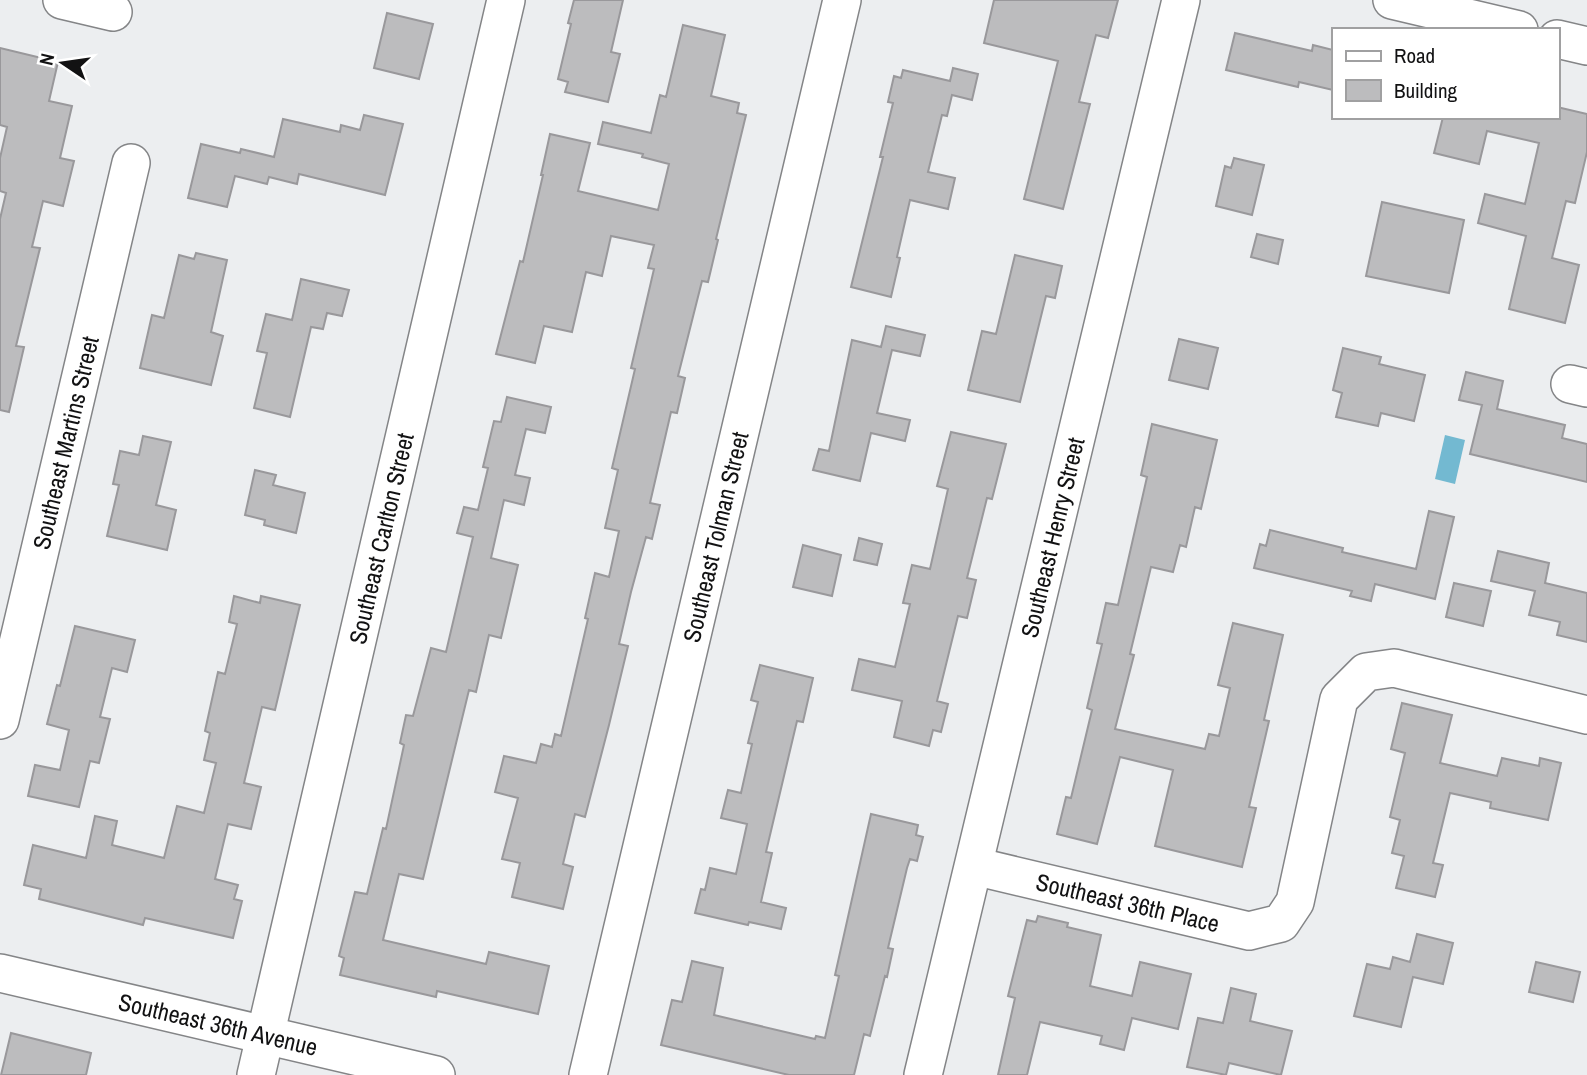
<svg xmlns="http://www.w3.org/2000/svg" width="1587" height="1075" viewBox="0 0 1587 1075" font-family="'Archivo Narrow',sans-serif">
  <rect width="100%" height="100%" fill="#eceef0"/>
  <path fill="#73b9d1" d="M 1445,435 L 1465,440 L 1455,484 L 1435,479 Z"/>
  <path fill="#bcbcbe" stroke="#99989b" stroke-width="2" d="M 574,0 L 623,0 L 611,52 L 620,54 L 608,102 L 565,92 L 568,82 L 558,79 L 571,24 L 568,23 Z
    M 994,0 L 1118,0 L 1108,38 L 1096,35 L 1079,102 L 1090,104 L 1063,209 L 1024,199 L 1058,61 L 984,43 Z
    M 387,13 L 433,24 L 419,79 L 374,68 Z
    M 683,25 L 725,35 L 711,96 L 739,103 L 737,113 L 746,115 L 716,239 L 718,240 L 708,282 L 702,281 L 678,376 L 685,378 L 677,413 L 671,412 L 650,503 L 660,505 L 652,539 L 646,537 L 631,592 L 619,644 L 628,646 L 609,725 L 585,817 L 575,814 L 563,864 L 573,867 L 563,909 L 512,897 L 520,863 L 502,859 L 518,798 L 495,792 L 504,756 L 536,763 L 541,744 L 552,747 L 555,734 L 561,736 L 588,619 L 585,618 L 595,573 L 609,577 L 619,531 L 605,528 L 618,470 L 612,468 L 635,369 L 631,368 L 654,269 L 648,268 L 654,245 L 611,236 L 602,276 L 586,272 L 572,332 L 544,326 L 535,363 L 496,354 L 520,261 L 523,262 L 543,175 L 541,175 L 550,134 L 590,143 L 578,191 L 658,210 L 669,164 L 642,157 L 643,154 L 598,144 L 603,122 L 651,133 L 660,95 L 666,97 Z
    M 1235,33 L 1312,51 L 1313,45 L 1333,50 L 1333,90 L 1299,82 L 1298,87 L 1226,70 Z
    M 0,48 L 58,62 L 49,101 L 72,106 L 60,158 L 74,161 L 63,206 L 43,201 L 32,247 L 40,248 L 16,346 L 24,347 L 9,412 L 0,410 L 0,219 L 6,193 L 0,191 L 0,158 L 7,127 L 0,125 Z
    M 953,68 L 978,74 L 972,100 L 952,95 L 947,116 L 942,115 L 928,172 L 955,178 L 948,209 L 910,200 L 897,257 L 900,258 L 891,297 L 851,287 L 883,157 L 880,157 L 893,103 L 888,102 L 894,76 L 901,78 L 903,70 L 950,81 Z
    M 1557,107 L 1587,114 L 1587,152 L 1575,203 L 1566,201 L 1552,258 L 1579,265 L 1565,323 L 1509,309 L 1526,236 L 1478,223 L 1485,194 L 1525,204 L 1539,143 L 1487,131 L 1479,164 L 1434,153 L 1443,117 L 1557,117 Z
    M 364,115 L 403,124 L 385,195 L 299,174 L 297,184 L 269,177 L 267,184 L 235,176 L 227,207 L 188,198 L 201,144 L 240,153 L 241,149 L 274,157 L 283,119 L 340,132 L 341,125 L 360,130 Z
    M 1234,158 L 1264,165 L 1252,215 L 1216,206 L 1225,166 L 1231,168 Z
    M 1382,202 L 1464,220 L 1449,293 L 1366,276 Z
    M 1257,234 L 1283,240 L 1278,264 L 1251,257 Z
    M 196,253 L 227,260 L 211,332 L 223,336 L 211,385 L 140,368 L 152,315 L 164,318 L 179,255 L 194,259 Z
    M 1015,255 L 1062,266 L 1055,298 L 1046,296 L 1020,402 L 968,390 L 982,331 L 996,334 Z
    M 301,279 L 349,290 L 342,316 L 327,313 L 323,329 L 311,327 L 290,417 L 254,408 L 267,353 L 257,351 L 266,314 L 292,320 Z
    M 886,326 L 925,335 L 920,356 L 892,350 L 877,413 L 910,420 L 905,441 L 871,433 L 860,481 L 813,470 L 819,449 L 829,451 L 852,340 L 881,347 Z
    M 1179,339 L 1218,348 L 1208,389 L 1169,380 Z
    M 1343,348 L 1381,357 L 1379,364 L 1425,375 L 1414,421 L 1381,413 L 1378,426 L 1336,417 L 1342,393 L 1333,390 Z
    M 1466,372 L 1503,381 L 1497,409 L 1565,425 L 1562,438 L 1587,444 L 1587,482 L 1470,454 L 1482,405 L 1459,400 Z
    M 507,397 L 551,407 L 545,433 L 526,429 L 515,475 L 530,478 L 524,505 L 504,500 L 491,558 L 518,565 L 501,638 L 489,635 L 476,692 L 469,690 L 423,879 L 399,874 L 383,940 L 486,964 L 489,952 L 549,966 L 538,1014 L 437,991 L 436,997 L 340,975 L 344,958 L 339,956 L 355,892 L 367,894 L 383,828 L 386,829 L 404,745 L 400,743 L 406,715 L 413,716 L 431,648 L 446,652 L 473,537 L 457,533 L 464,507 L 478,510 L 488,468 L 483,467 L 494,421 L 501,422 Z
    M 1152,424 L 1217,440 L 1201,509 L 1195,507 L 1186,547 L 1180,545 L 1173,572 L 1151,567 L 1130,654 L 1134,655 L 1115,729 L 1205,749 L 1209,734 L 1219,736 L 1230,688 L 1218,685 L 1233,623 L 1283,635 L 1264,720 L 1269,721 L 1249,807 L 1256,808 L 1242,867 L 1155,846 L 1173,770 L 1120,757 L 1097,844 L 1057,834 L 1066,797 L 1071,798 L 1092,710 L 1087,708 L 1102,644 L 1097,643 L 1106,603 L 1118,605 L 1147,477 L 1141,475 Z
    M 951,432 L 1006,444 L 992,499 L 987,498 L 967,578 L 976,580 L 967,618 L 958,616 L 937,701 L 948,704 L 941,732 L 933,730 L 929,746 L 894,737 L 902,701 L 852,690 L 859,659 L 895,667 L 910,604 L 903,603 L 912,565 L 930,569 L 948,489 L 937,486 Z
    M 143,436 L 171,442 L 156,505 L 176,510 L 167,550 L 107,536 L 119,485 L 113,484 L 120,451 L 139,455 Z
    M 255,470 L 276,475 L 273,485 L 305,493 L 296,533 L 264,525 L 265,520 L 245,515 Z
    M 1429,511 L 1454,517 L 1435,599 L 1375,584 L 1371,601 L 1350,596 L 1352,591 L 1254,568 L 1260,544 L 1266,546 L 1270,530 L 1343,548 L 1342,552 L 1416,569 Z
    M 859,538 L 882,544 L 877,565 L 854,560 Z
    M 803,545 L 841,555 L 832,596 L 793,587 Z
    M 1498,551 L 1549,563 L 1545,583 L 1587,593 L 1587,642 L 1557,635 L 1560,622 L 1529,615 L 1535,591 L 1491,581 Z
    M 1454,583 L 1491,591 L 1483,626 L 1446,617 Z
    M 234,596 L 260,603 L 261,596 L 300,605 L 275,710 L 262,707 L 244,783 L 261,787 L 251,829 L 228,824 L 215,879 L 238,885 L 234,899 L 242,901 L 233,938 L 145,918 L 143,925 L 39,899 L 41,889 L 24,885 L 33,845 L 86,858 L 95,816 L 117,821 L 112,845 L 164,858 L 177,806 L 204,813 L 216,763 L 204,760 L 210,733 L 205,731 L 218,672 L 225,674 L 237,624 L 229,622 Z
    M 75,626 L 135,640 L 127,672 L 112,668 L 100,717 L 110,719 L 99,763 L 90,761 L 79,807 L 28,796 L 35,765 L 60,770 L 69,730 L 47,724 L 57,685 L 60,686 Z
    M 760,665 L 813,678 L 803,722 L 797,721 L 766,852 L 772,853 L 761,902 L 786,908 L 781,929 L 749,922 L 748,925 L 695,913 L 701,889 L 705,890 L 710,868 L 736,874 L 747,824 L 721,818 L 728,790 L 741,793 L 752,744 L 748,743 L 758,702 L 751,700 Z
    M 1402,703 L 1452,715 L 1440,763 L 1497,776 L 1502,758 L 1539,766 L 1540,758 L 1561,763 L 1548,820 L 1490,808 L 1491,802 L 1450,793 L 1433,863 L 1443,865 L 1435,897 L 1396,888 L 1404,856 L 1392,853 L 1400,820 L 1390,817 L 1405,753 L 1391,749 Z
    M 871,814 L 918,825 L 916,835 L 923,837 L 917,861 L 910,859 L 907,868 L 888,948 L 893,949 L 887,977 L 885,976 L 870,1036 L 864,1034 L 854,1075 L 789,1075 L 661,1045 L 672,1000 L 682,1002 L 692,961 L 723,968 L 714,1015 L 815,1039 L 816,1036 L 825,1038 L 839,976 L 835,975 Z
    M 1038,916 L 1068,923 L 1067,927 L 1101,935 L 1090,986 L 1132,996 L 1140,962 L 1191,974 L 1178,1029 L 1132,1018 L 1124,1050 L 1100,1044 L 1102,1036 L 1040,1022 L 1027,1075 L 998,1075 L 1015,998 L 1008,996 L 1027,920 L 1036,922 Z
    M 1417,934 L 1453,943 L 1443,984 L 1413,977 L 1401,1027 L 1354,1016 L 1367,964 L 1390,969 L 1393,957 L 1410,962 Z
    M 1536,962 L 1580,972 L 1573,1002 L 1529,992 Z
    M 1231,988 L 1256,994 L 1250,1021 L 1292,1031 L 1281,1075 L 1229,1063 L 1226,1075 L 1187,1067 L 1198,1018 L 1223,1023 Z
    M 11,1033 L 91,1053 L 86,1075 L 1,1075 Z"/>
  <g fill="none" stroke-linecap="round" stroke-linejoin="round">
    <defs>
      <g id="minor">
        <path d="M 62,0 L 113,12"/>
        <path d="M 1392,0 L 1519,30"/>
        <path d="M 1557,39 L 1587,46"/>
        <path d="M 1570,384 L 1587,388"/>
        <path id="s1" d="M 0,720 L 131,163"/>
        <path id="s2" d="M 974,866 L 1249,931 L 1281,923 L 1295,902 L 1339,699 L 1366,672 L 1394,668 L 1587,715"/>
        <path id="s3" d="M 0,973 L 436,1075"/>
        <path id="s4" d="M 256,1075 L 506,0"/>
        <path id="s5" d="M 588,1075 L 842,0"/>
        <path id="s6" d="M 923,1075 L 1181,0"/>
      </g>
    </defs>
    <use href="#minor" stroke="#848587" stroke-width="40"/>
    <use href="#minor" stroke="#fff" stroke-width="37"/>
  </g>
  <g text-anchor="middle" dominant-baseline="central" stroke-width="5" stroke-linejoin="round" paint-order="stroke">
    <g font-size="24" fill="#121213" stroke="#fff">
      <text stroke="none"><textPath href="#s1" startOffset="285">Southeast Martins Street</textPath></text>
      <text stroke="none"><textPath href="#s4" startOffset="551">Southeast Carlton Street</textPath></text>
      <text stroke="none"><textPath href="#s5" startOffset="553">Southeast Tolman Street</textPath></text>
      <text stroke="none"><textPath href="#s6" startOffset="553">Southeast Henry Street</textPath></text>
      <text stroke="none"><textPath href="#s2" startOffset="158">Southeast 36th Place</textPath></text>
      <text stroke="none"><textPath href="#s3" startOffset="224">Southeast 36th Avenue</textPath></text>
    </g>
  </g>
  <rect x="1332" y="28" width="228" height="91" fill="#ffffff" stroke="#a0a0a1" stroke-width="2"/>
  <rect x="1346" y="51" width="35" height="10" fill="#ffffff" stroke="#a0a0a1" stroke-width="2"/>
  <text x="1394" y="63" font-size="21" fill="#121213">Road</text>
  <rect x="1346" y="80" width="35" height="21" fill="#bcbcbe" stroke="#a0a0a1" stroke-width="2"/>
  <text x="1394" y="98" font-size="21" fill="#121213">Building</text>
  <g transform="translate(63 63) rotate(283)" stroke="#ffffff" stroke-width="5" paint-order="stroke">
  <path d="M0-5L12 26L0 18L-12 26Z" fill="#121213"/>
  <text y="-10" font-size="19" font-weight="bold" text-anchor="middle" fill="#121213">N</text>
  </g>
</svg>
